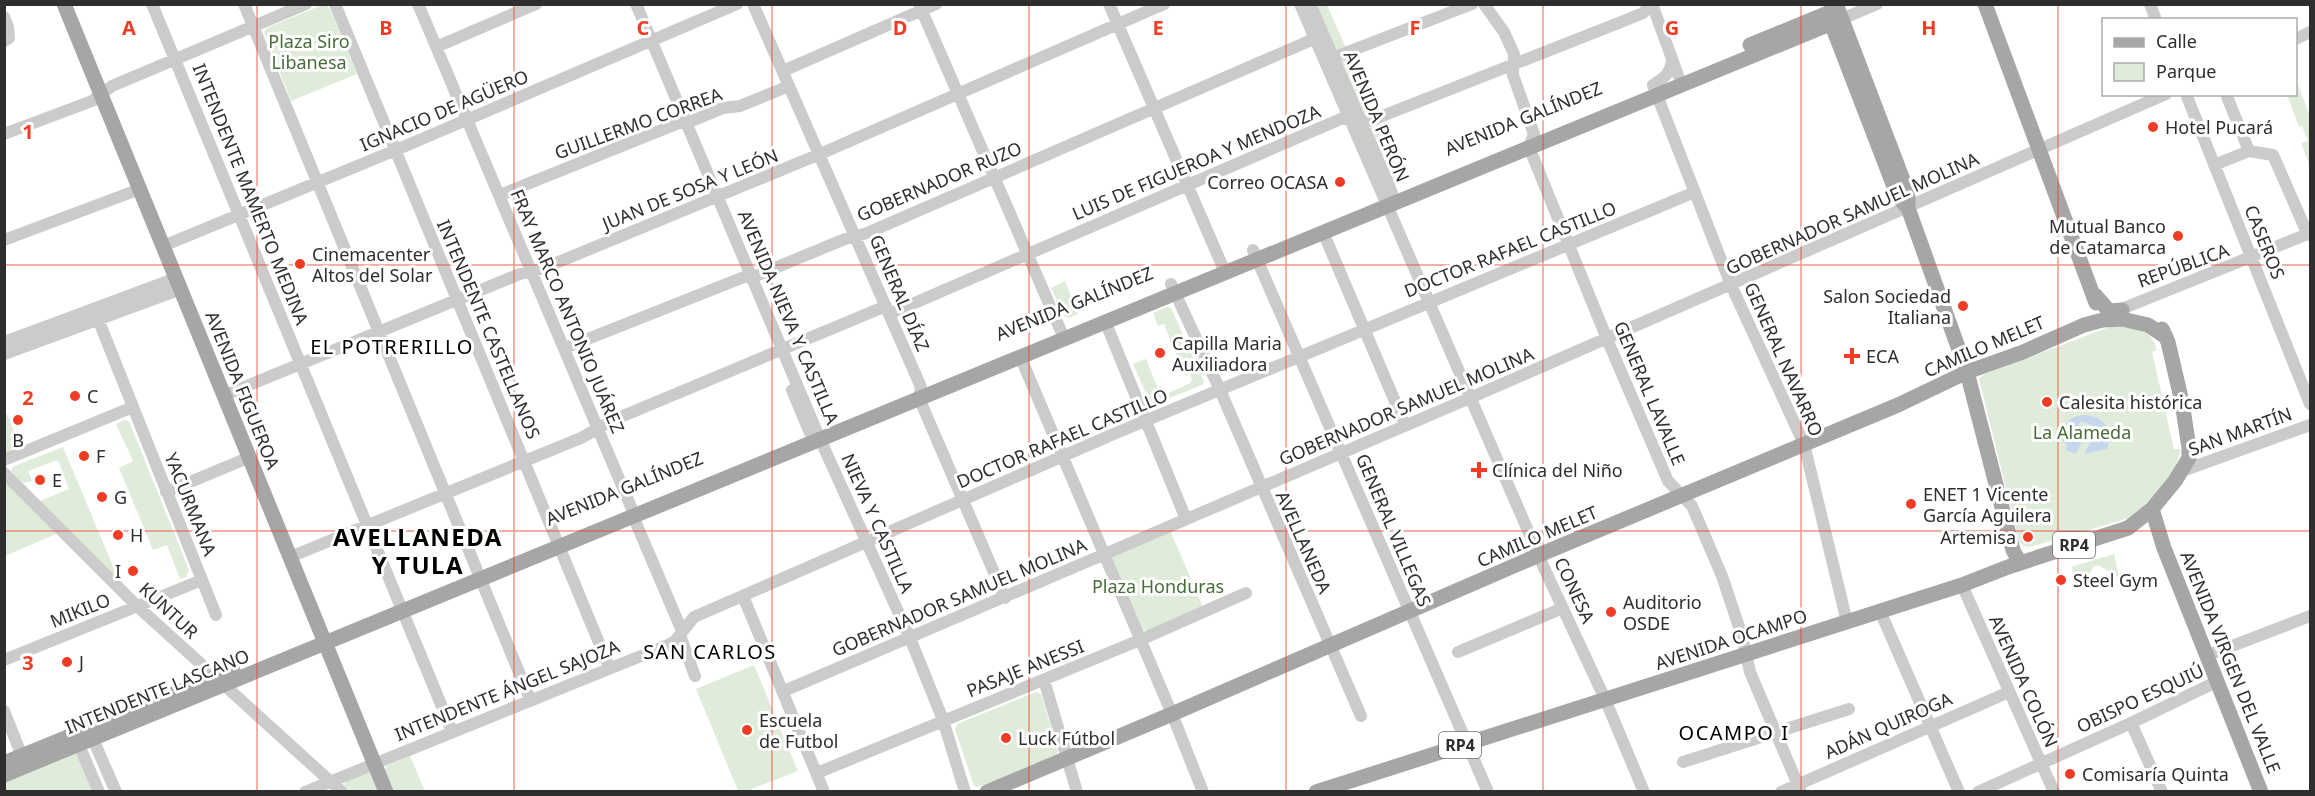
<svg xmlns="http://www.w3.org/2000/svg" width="2315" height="796" viewBox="0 0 2315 796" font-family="'Noto Sans',sans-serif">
  <rect width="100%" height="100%" fill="#fff"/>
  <path fill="#e0ecda" d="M 322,5 L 328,6 L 331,11 L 357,74 L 291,101 L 264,32 L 267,28 Z
    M 1314,5 L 1327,5 L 1346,48 L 1336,50 Z
    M 1349,56 L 1374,114 L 1365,117 L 1340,62 Z
    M 2297,82 L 2310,116 L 2310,167 L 2301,143 L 2308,141 L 2302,126 L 2299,127 L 2287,95 L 2296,94 L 2296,83 Z
    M 1378,122 L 1404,183 L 1394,185 L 1370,128 Z
    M 1065,281 L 1078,314 L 1069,318 L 1064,316 L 1051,288 Z
    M 1167,307 L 1171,308 L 1204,381 L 1202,385 L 1155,404 L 1150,403 L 1133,364 L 1146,359 L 1161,396 L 1189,384 L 1192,380 L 1190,374 L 1185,376 L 1164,324 L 1158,326 L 1153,313 Z
    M 2112,326 C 2134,325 2150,327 2157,350 L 2152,352 L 2174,449 L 2181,449 C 2175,478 2150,504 2126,519 L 2030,547 L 2024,546 L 2019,541 L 1979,379 L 1985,374 Z
    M 7,414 L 21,448 L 5,455 L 5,417 Z
    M 124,420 L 129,421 L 189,570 L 186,577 L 180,579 L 167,545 L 153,550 L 119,468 L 133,461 L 116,424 Z
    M 63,447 L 120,583 L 40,501 L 69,489 L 58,460 L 28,471 L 32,481 L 23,483 L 11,471 L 12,467 Z
    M 4,473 L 63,531 L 5,556 L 4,556 Z
    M 1170,530 L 1203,607 L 1150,630 L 1143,630 L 1113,565 L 1112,558 L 1115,553 Z
    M 2114,554 L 2120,579 L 2100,566 L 2094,566 L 2084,585 L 2078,586 L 2071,567 Z
    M 754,665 L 798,771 L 747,791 L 738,791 L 696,689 Z
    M 1036,692 L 1041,694 L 1058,751 L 1056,756 L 978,787 L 974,786 L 955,729 L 957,724 Z
    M 74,753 L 80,758 L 94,792 L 5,792 L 5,780 Z
    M 410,756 L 425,791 L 392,791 L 384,770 L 387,766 Z
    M 369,772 L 379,791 L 351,791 L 344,786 L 346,780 Z"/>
  <path fill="#c5d6ed" d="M 2084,415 C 2103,416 2115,429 2107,449 L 2084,454 L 2098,428 L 2081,421 L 2072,435 L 2082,441 L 2076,454 L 2066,450 L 2067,446 L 2060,437 C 2062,423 2070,416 2084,415 Z"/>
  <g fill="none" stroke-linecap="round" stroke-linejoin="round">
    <path stroke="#cbcbcb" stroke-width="12" d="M 152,4 L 452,731
      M 244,4 L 530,699
      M 335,4 L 609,667
      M 418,4 L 631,507 L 633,516 L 682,631
      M 636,4 L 820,439 L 910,638 L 943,720 L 965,792
      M 753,4 L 921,387 L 919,398 L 1005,598
      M 919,4 L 1064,338
      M 1109,4 L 1225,272
      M 1300,4 L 1545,570 L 1605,699 L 1644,792
      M 1310,4 L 1392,193 L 1386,206
      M 1484,4 L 1504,32 L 1514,54 L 1513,75 L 1534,134 L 1529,147 L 1607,339 L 1668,481 L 1692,506 L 1722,576 L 1742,636 L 1750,672 L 1801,792
      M 1652,4 L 1678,75
      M 2150,4 L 2156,20
      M 4,17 L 8,27 L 9,38 L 4,41
      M 1842,19 L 1877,4
      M 2296,39 L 2310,32
      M 436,47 L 536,4
      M 1327,60 L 1472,4
      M 1672,61 C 1670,74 1664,78 1653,85 L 1731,285 L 1804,444 L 1847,622
      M 783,71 L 936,4
      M 2186,94 L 2310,404
      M 2226,94 L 2249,151 L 2273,155 L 2308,235
      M 4,134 L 92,101 L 112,86 L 306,4
      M 2214,165 L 2249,151
      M 500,195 L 679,123 L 687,123 L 723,108 L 740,106 L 789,86
      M 1323,232 L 1405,425
      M 4,240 L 140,189
      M 163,246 L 396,150 L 737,4
      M 1253,250 L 1488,792
      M 1171,284 L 1220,390 L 1361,716
      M 2114,312 L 2310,233
      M 889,314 L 1343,118 L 1362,124 L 1621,22 L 1643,13 L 1651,4
      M 98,319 L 216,615
      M 1105,321 L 1186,519
      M 4,342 L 176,278
      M 565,348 L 744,277 L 753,277 L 845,239 L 867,233 L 1323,35
      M 4,354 L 181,289
      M 1020,356 L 1172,714 L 1203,792
      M 792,390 L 810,433 L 820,439
      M 225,395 L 520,274 L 544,268 L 820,154 L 1164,4
      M 4,460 L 133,407
      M 2182,471 L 2310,425
      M 4,473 L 137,606 L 342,792
      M 166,492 L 250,457
      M 290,557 L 581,438 L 611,421 L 886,306
      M 1962,585 L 2054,792
      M 743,596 L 824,792
      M 1880,611 L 1959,792
      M 680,635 L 695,676
      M 1458,652 L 1563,608
      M 2206,656 L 2310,616
      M 4,660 L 202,580
      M 1044,680 L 1077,792
      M 784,691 L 1470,398 L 2166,94
      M 4,711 L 22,756
      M 2131,723 L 2162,792
      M 1683,762 L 1849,709
      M 817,773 L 1140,640 L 1246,593
      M 99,792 L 79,745 L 81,732 L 93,739 L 116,792
      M 305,792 L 668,645 L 675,641 L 694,617 L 1116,433 L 1695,192
      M 1781,792 L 2009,692
      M 1978,792 L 2131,723 L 2218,681"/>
    <path stroke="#a6a6a6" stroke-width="15" d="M 64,4 L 386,792
      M 1836,4 L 1908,193 L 1908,208
      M 1985,4 L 2096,303
      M 1828,15 L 1898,197 L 1908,208 L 1967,372 L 2013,550 L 2020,563
      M 1750,45 L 1828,13 L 1842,19
      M 2095,295 L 2109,311 L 2122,310
      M 2152,509 L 2164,548 L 2261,792
      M 4,763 L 233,670
      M 4,775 L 1842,19
      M 987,792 L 1172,714 L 1539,555 L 1898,405 L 1967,372 L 2023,352 L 2084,325 L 2103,320 L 2122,319 L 2148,325 L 2166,337
      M 1316,792 L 1962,585 L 2008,567 L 2128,528 L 2152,509 L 2175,481 L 2189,458 L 2189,448 L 2182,402 L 2168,342 L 2162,329"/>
  </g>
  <path fill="none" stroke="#f03c24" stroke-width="1.5" stroke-opacity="0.55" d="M 257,4 L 257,792M 514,4 L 514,792M 772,4 L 772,792M 1029,4 L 1029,792M 1286,4 L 1286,792M 1543,4 L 1543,792M 1801,4 L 1801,792M 2058,4 L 2058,792M 4,265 L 2310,265M 4,531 L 2310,531"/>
  <g fill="#f03c24" stroke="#fff" stroke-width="2">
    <circle cx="2153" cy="127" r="6"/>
    <circle cx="1340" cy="182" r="6"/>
    <circle cx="2178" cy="236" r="6"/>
    <circle cx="300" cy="264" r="6"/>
    <circle cx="1963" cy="306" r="6"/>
    <circle cx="1160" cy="353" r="6"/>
    <path d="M1849 347h6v6h6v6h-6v6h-6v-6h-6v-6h6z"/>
    <circle cx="75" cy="396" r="6"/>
    <circle cx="2047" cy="402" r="6"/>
    <circle cx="18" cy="420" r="6"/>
    <circle cx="84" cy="456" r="6"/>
    <path d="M1476 461h6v6h6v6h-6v6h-6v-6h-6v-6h6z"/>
    <circle cx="40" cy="480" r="6"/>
    <circle cx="102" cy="497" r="6"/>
    <circle cx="1911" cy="504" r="6"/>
    <circle cx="118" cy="535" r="6"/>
    <circle cx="2028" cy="537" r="6"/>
    <circle cx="133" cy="571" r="6"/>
    <circle cx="2061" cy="580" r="6"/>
    <circle cx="1611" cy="612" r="6"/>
    <circle cx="67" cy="662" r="6"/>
    <circle cx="747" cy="730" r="6"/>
    <circle cx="1006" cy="738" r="6"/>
    <circle cx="2070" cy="774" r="6"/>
  </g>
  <g text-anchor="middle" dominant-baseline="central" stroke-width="6" stroke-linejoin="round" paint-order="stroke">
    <g fill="#fff" stroke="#6d6d6d" stroke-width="1.5">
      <rect x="2053" y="532" width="42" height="26" rx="4.5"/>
      <rect x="1439" y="732" width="42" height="26" rx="4.5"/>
    </g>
    <g font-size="16" font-weight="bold" fill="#2e2e2e">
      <text x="2074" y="545">RP4</text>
      <text x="1460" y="745">RP4</text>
    </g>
    <g font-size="18" fill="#476c38" stroke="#fff">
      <text x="309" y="41">Plaza Siro<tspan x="309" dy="21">Libanesa</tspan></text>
      <text x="2082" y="432">La Alameda</text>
      <text x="1158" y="586">Plaza Honduras</text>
    </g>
    <g font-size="18" fill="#2e2e2e" stroke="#fff">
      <text transform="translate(444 110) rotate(-23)">IGNACIO DE AGÜERO</text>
      <text transform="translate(1377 116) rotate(67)">AVENIDA PERÓN</text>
      <text transform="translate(1523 118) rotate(-22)">AVENIDA GALÍNDEZ</text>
      <text transform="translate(638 123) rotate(-20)">GUILLERMO CORREA</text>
      <text transform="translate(1196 162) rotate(-23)">LUIS DE FIGUEROA Y MENDOZA</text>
      <text transform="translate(939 181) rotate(-23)">GOBERNADOR RUZO</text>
      <text transform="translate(690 189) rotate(-22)">JUAN DE SOSA Y LEÓN</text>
      <text transform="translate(251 194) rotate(68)">INTENDENTE MAMERTO MEDINA</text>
      <text transform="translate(1852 213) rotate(-24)">GOBERNADOR SAMUEL MOLINA</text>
      <text transform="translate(2265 242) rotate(68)">CASEROS</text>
      <text transform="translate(1510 249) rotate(-22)">DOCTOR RAFAEL CASTILLO</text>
      <text transform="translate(2183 265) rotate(-20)">REPÚBLICA</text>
      <text transform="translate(900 293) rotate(67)">GENERAL DÍAZ</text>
      <text transform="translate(1074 303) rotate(-22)">AVENIDA GALÍNDEZ</text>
      <text transform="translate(568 311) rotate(67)">FRAY MARCO ANTONIO JUÁREZ</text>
      <text transform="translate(789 317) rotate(67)">AVENIDA NIEVA Y CASTILLA</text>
      <text transform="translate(489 329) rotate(67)">INTENDENTE CASTELLANOS</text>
      <text transform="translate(1984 346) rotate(-23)">CAMILO MELET</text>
      <text transform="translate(1784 359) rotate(66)">GENERAL NAVARRO</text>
      <text transform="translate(243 390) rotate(68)">AVENIDA FIGUEROA</text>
      <text transform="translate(1650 393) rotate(67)">GENERAL LAVALLE</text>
      <text transform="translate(1406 406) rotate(-23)">GOBERNADOR SAMUEL MOLINA</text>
      <text transform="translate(2240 431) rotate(-20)">SAN MARTÍN</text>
      <text transform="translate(1062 438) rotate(-23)">DOCTOR RAFAEL CASTILLO</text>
      <text transform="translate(624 488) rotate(-22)">AVENIDA GALÍNDEZ</text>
      <text transform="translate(191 504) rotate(68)">YACURMANA</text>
      <text transform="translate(878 523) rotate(66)">NIEVA Y CASTILLA</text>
      <text transform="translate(1394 530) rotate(67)">GENERAL VILLEGAS</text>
      <text transform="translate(1537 536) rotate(-23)">CAMILO MELET</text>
      <text transform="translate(1304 542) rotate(66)">AVELLANEDA</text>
      <text transform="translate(1575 590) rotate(65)">CONESA</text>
      <text transform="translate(959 597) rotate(-23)">GOBERNADOR SAMUEL MOLINA</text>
      <text transform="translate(80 610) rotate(-22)">MIKILO</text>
      <text transform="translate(169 610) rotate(43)">KUNTUR</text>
      <text transform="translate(1731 639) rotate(-18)">AVENIDA OCAMPO</text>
      <text transform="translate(2231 662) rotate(68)">AVENIDA VIRGEN DEL VALLE</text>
      <text transform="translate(1025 668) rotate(-22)">PASAJE ANESSI</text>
      <text transform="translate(2024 681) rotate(66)">AVENIDA COLÓN</text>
      <text transform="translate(507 690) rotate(-22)">INTENDENTE ÁNGEL SAJOZA</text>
      <text transform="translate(157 691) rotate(-22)">INTENDENTE LASCANO</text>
      <text transform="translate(2140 698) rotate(-25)">OBISPO ESQUIÚ</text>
      <text transform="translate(1888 725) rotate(-24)">ADÁN QUIROGA</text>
    </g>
    <g font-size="18" fill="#2e2e2e" stroke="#fff" text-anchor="start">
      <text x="2165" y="127">Hotel Pucará</text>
      <text x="1328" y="182" text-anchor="end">Correo OCASA</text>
      <text x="2166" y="226" text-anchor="end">Mutual Banco<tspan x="2166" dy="21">de Catamarca</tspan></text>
      <text x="312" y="254">Cinemacenter<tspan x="312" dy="21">Altos del Solar</tspan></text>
      <text x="1951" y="296" text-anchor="end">Salon Sociedad<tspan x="1951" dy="21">Italiana</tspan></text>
      <text x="1172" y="343">Capilla Maria<tspan x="1172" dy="21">Auxiliadora</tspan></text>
      <text x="1866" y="356">ECA</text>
      <text x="87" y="396">C</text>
      <text x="2059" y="402">Calesita histórica</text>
      <text x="18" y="440" text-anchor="middle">B</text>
      <text x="96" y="456">F</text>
      <text x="1492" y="470">Clínica del Niño</text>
      <text x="52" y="480">E</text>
      <text x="1923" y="494">ENET 1 Vicente<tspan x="1923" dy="21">García Aguilera</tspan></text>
      <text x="114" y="497">G</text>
      <text x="130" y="535">H</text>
      <text x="2016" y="537" text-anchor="end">Artemisa</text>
      <text x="121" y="571" text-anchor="end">I</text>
      <text x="2073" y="580">Steel Gym</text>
      <text x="1623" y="602">Auditorio<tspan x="1623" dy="21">OSDE</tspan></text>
      <text x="79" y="662">J</text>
      <text x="759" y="720">Escuela<tspan x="759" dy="21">de Futbol</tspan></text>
      <text x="1018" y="738">Luck Fútbol</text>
      <text x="2082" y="774">Comisaría Quinta</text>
    </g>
    <g font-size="20" letter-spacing="1.5" fill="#000" stroke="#fff">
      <text x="392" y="346">EL POTRERILLO</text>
      <text x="710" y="651">SAN CARLOS</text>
      <text x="1734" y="732">OCAMPO I</text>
    </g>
    <g font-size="24" font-weight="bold" letter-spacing="1.5" fill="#000" stroke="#fff">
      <text x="418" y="536">AVELLANEDA<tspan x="418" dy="28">Y TULA</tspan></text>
    </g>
  </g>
  <g font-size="20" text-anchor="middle" font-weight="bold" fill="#f03c24" stroke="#fff" stroke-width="6" stroke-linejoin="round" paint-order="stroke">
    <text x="129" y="35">A</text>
    <text x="386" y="35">B</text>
    <text x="643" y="35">C</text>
    <text x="900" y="35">D</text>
    <text x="1158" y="35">E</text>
    <text x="1415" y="35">F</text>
    <text x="1672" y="35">G</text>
    <text x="1929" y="35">H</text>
    <text x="28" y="139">1</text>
    <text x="28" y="405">2</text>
    <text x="28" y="670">3</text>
  </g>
  <rect width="2315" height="796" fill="none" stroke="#2e2e2e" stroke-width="12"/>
  <rect x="2102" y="18" width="195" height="78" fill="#ffffff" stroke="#ababab" stroke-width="1.5"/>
  <rect x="2114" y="38" width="30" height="9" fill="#a6a6a6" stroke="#ababab" stroke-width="1.5"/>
  <text x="2156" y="48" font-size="18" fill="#2e2e2e">Calle</text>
  <rect x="2114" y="63" width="30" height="18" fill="#e0ecda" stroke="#ababab" stroke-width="1.5"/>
  <text x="2156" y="78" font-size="18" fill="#2e2e2e">Parque</text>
</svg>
